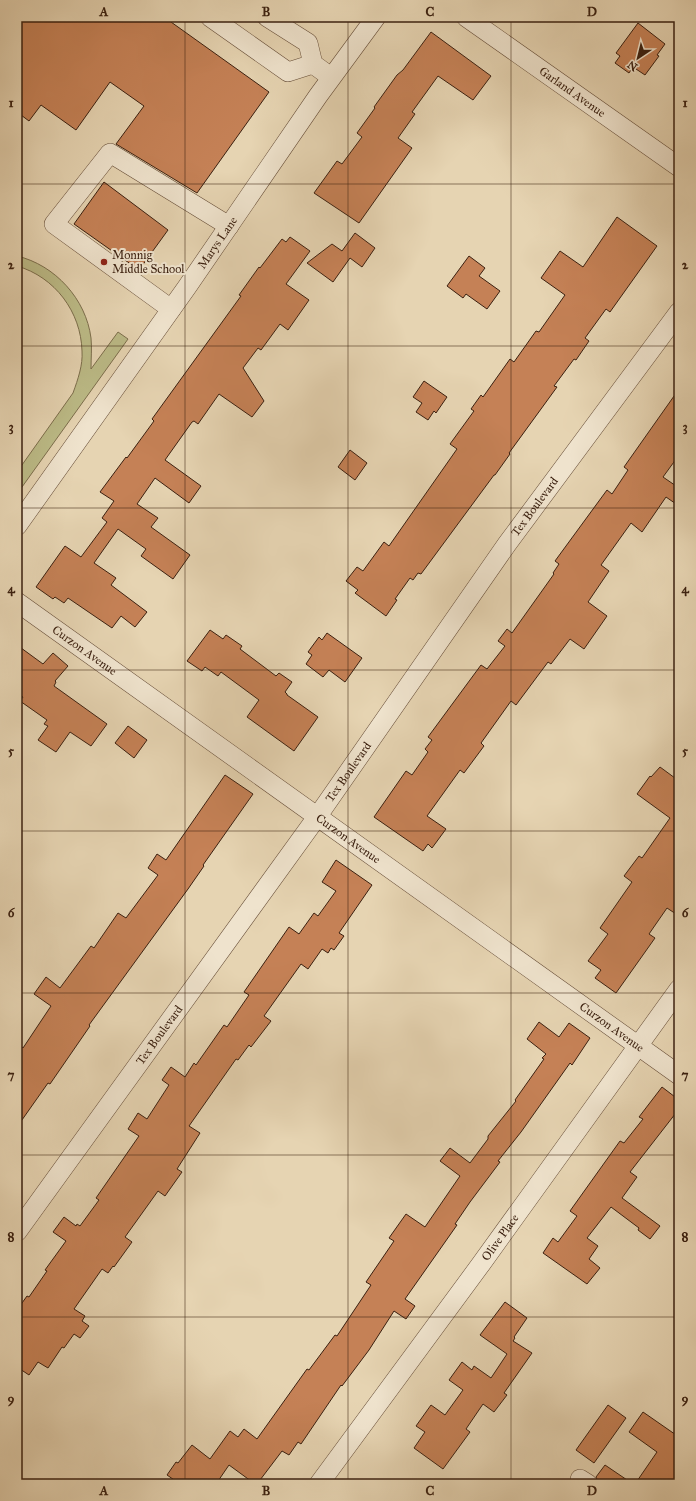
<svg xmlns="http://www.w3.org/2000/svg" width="696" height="1501" viewBox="0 0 696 1501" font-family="'IM FELL Great Primer',serif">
  <rect width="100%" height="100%" fill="#e6d4b2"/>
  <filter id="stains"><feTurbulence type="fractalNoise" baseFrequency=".005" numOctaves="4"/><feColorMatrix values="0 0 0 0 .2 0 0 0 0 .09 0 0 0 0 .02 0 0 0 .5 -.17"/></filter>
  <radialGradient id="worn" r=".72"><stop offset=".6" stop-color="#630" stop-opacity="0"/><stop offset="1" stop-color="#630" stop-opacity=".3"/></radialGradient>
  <path fill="#bcbb87" stroke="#7c6e4c" d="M 17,256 C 55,265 86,299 91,338 C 92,348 91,358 91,369 L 118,332 L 128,339 L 17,494 L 17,472 L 73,393 C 78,379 83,365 82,351 C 81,312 55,277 17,266 Z"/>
  <path fill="#c58156" stroke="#3b2010" d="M 17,17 L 164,17 L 269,92 L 197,193 L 116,144 L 144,106 L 110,82 L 76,130 L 41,105 L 29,121 L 17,112 Z
    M 638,23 L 665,44 L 657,55 L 659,56 L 645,75 L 633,67 L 629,73 L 615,63 L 620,56 L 616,53 Z
    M 431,32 L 491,76 L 473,100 L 438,76 L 412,112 L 415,114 L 398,138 L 412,148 L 359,223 L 314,193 L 337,161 L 342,164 L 362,137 L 357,133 L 375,108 L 374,107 L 397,75 L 403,70 Z
    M 104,182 L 168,230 L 139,270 L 74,224 Z
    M 617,217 L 657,246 L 610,312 L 606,309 L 585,338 L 589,341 L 576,360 L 574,359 L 554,386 L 557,387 L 509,453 L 510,454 L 495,475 L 494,475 L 421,574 L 418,573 L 413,580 L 410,578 L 395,599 L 397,600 L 386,616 L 355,593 L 358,590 L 346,581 L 357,567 L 363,571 L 384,542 L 389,546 L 457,449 L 450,444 L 474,411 L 471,409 L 481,395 L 483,397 L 510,359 L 514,362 L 536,331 L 539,332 L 565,295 L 541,278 L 560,251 L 583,267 Z
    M 355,233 L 375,248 L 362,267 L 350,258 L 333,282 L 307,263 L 332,244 L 342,251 Z
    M 290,237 L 310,251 L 286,284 L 309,300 L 288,330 L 280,324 L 261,350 L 258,348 L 243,368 L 264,401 L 252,417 L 219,394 L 198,424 L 194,421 L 192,422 L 165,460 L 201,486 L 189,503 L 155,478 L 137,504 L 158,518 L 151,527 L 190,555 L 173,579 L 141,556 L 146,549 L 118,529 L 94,563 L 116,578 L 111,585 L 147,612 L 135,627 L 121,616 L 112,628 L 68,598 L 64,603 L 55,597 L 53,599 L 36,587 L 65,546 L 81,557 L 107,522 L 102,518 L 114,501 L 100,492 L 126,457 L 127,458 L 154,421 L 152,419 L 241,296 L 239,295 L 259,267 L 260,268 L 282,239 L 286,242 Z
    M 469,256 L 485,268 L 479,276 L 500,291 L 487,309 L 466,294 L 463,298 L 447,286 Z
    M 424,381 L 447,397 L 436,413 L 434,411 L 428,420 L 416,412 L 422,403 L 413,397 Z
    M 679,389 L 679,455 L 663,477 L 679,488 L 679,506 L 666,497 L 642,532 L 631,523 L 601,565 L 609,571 L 588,602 L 607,616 L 584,649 L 570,639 L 551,664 L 548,662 L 516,705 L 511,701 L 481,743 L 484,746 L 464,773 L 460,770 L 427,816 L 446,829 L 432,848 L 428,844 L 423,851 L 374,817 L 406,771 L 412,775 L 428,752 L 425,749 L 432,740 L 428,737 L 481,665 L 487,669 L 505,646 L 498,641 L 507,629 L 512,633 L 554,574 L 553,573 L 559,564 L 555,561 L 607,490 L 612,494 L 628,470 L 624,467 Z
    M 350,450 L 367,463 L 355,480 L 338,467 Z
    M 210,630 L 223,639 L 226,635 L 242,646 L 240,649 L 276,676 L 279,673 L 292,682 L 285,692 L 287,694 L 287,695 L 318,717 L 294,751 L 247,717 L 259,700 L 221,672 L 218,676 L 205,667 L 202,671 L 187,661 Z
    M 327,633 L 362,658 L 345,682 L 329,670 L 323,677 L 306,664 L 312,655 L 308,652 L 319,637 L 322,640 Z
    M 17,645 L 43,664 L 53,653 L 68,666 L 55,681 L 56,682 L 54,686 L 107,724 L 91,746 L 70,732 L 56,752 L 38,740 L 48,726 L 44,724 L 47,720 L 20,701 L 23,697 L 17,693 Z
    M 128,726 L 147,740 L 134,758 L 115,743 Z
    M 660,767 L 679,781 L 679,916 L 667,908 L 649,934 L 655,938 L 616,993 L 595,978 L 601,970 L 588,961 L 608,934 L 600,928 L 632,882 L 624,876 L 639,856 L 642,858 L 670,818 L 637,794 L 650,776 L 651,777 Z
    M 225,775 L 253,794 L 203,865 L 204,866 L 188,889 L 89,1025 L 90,1026 L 50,1084 L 48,1083 L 17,1127 L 17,1043 L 23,1048 L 51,1006 L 34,994 L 46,977 L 60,988 L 91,946 L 94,948 L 118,913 L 126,918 L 158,875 L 148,868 L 157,854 L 166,860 Z
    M 336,860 L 372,885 L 339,933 L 344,936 L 334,950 L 331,948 L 328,953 L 322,949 L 308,969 L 301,964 L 264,1016 L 271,1021 L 251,1047 L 249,1045 L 238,1060 L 236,1059 L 189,1126 L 200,1133 L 177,1169 L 182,1172 L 165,1196 L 158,1191 L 125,1237 L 132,1242 L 114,1267 L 113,1266 L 108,1273 L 102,1269 L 74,1309 L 85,1316 L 82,1321 L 89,1326 L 80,1338 L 74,1334 L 64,1348 L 62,1347 L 48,1368 L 38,1362 L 29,1375 L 17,1367 L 17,1310 L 27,1296 L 29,1297 L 47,1271 L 45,1270 L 66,1241 L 53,1232 L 64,1217 L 76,1226 L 77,1224 L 80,1226 L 99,1200 L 96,1198 L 139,1136 L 128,1129 L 138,1113 L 147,1119 L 169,1085 L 162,1080 L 171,1067 L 185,1077 L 194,1063 L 196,1065 L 224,1025 L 227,1027 L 249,995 L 244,992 L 289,927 L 299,934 L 314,913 L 318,916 L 336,891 L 322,882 Z
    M 539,1022 L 559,1037 L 569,1023 L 590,1038 L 572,1065 L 570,1063 L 521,1132 L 498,1161 L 500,1162 L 470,1202 L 455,1224 L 457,1225 L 405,1299 L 415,1306 L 406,1319 L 394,1311 L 369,1350 L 342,1386 L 341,1385 L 301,1444 L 298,1442 L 289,1455 L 282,1451 L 257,1484 L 255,1484 L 229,1465 L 216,1484 L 180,1484 L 167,1475 L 176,1462 L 178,1463 L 192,1445 L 210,1459 L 230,1431 L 238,1437 L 244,1429 L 257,1439 L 307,1369 L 309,1370 L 335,1335 L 337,1336 L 371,1285 L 366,1282 L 394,1241 L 389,1238 L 406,1214 L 425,1227 L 460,1176 L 440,1161 L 450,1148 L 470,1163 L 488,1139 L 488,1136 L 516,1101 L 515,1100 L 544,1059 L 542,1058 L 546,1054 L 527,1039 Z
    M 662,1087 L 679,1100 L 679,1109 L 630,1172 L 637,1177 L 622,1198 L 660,1226 L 650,1239 L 638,1230 L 639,1228 L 611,1207 L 587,1238 L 598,1246 L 589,1259 L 600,1268 L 587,1284 L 543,1253 L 553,1238 L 558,1242 L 577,1216 L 570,1211 L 620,1141 L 624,1143 L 643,1119 L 639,1117 Z
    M 505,1302 L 527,1318 L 514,1337 L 515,1338 L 513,1341 L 532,1353 L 504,1393 L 507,1395 L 494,1412 L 483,1404 L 466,1429 L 470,1432 L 443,1469 L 414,1448 L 425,1432 L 416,1426 L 431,1405 L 445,1415 L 463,1390 L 449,1380 L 462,1362 L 472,1370 L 474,1366 L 491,1378 L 507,1354 L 480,1335 Z
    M 608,1405 L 626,1418 L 594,1463 L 576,1450 Z
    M 643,1412 L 679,1437 L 679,1484 L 635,1484 L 657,1452 L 629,1432 Z
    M 605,1465 L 633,1484 L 599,1484 L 596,1477 Z"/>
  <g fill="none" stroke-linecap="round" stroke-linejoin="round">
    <defs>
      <g id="minor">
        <path d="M 210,17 L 288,72 L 313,64"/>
        <path d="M 267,17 L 308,43 L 313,64 L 324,72"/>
        <path id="s1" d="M 466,17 L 679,167"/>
        <path d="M 171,309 L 54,224 L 110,153 L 229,226"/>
        <path id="s2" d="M 17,526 L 187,287 L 318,96 L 376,17"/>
        <path id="s3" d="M 17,602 L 679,1075"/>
        <path id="s4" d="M 17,1232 L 317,817 L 507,544 L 679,312"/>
        <path d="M 580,1479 L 588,1484"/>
        <path id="s5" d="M 319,1484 L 481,1264 L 679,989"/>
      </g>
    </defs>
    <use href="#minor" stroke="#664d38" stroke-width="20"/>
    <use href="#minor" stroke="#efe3cd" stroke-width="19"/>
  </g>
  <path fill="none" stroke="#3b2010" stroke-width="1" stroke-opacity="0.55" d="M 185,17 L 185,1484M 348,17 L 348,1484M 511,17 L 511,1484M 17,184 L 679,184M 17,346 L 679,346M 17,508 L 679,508M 17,670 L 679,670M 17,831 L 679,831M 17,993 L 679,993M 17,1155 L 679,1155M 17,1317 L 679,1317"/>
  <circle fill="#8f2418" stroke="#efe3cd" stroke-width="1.5" cx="104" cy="262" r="4"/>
  <g text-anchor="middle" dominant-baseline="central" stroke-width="4" stroke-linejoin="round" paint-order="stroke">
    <g font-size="12" fill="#3b2010" stroke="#efe3cd">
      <text stroke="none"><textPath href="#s1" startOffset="130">Garland Avenue</textPath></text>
      <text stroke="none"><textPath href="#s2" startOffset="347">Marys Lane</textPath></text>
      <text stroke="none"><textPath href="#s4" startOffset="891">Tex Boulevard</textPath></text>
      <text stroke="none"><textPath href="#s3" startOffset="83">Curzon Avenue</textPath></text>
      <text stroke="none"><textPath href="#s4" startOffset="567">Tex Boulevard</textPath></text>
      <text stroke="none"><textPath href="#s3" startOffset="407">Curzon Avenue</textPath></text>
      <text stroke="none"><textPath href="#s3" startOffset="731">Curzon Avenue</textPath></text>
      <text stroke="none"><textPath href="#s4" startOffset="243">Tex Boulevard</textPath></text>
      <text stroke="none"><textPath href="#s5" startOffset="306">Olive Place</textPath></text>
    </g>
    <g font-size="12" fill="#3b2010" stroke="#efe3cd" text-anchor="start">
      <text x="112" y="255">Monnig<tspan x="112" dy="14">Middle School</tspan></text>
    </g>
  </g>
  <rect width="696" height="1501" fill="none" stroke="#e6d4b2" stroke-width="44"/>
  <g transform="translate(638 58) rotate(215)" stroke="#efe3cd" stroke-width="3" paint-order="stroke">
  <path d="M0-3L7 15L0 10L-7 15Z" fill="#3b2010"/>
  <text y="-6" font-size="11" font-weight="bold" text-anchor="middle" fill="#3b2010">N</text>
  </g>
  <rect x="22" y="22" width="652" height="1457" fill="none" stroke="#3b2010" stroke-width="1.5"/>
  <g font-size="13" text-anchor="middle" font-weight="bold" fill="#3b2010">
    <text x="104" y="16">A</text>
    <text x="266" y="16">B</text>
    <text x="430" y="16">C</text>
    <text x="592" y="16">D</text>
    <text x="11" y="107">1</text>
    <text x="685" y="107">1</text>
    <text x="11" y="269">2</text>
    <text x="685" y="269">2</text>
    <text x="11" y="431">3</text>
    <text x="685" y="431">3</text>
    <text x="11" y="593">4</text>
    <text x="685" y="593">4</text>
    <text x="11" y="755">5</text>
    <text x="685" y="755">5</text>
    <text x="11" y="917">6</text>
    <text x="685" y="917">6</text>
    <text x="11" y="1079">7</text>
    <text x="685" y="1079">7</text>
    <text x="11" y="1241">8</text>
    <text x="685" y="1241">8</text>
    <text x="11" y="1403">9</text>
    <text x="685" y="1403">9</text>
    <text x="104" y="1495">A</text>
    <text x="266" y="1495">B</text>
    <text x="430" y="1495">C</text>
    <text x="592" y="1495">D</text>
  </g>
  <rect width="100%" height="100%" filter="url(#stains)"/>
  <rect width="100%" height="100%" fill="url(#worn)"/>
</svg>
